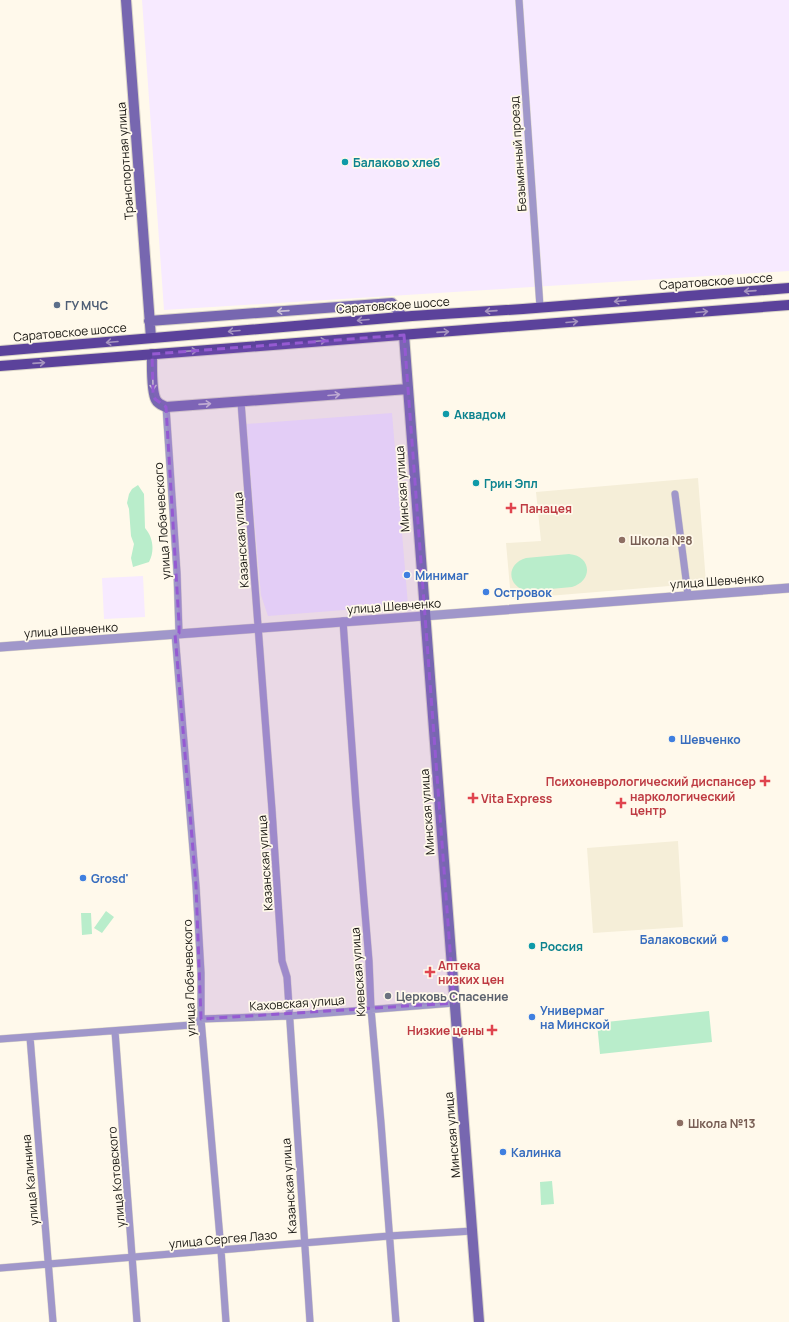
<svg xmlns="http://www.w3.org/2000/svg" width="789" height="1322" viewBox="0 0 789 1322" font-family="Manrope,sans-serif">
  <rect width="100%" height="100%" fill="#fff9eb"/>
  <path fill="#f5eed8" d="M 698,478 L 706,583 L 511,599 L 506,543 L 541,541 L 536,492 Z
    M 678,841 L 683,927 L 593,933 L 587,848 Z"/>
  <path fill="#f7eaff" d="M 142,0 L 789,0 L 789,271 L 164,310 Z
    M 392,413 L 408,605 L 268,616 L 261,595 L 246,424 Z
    M 143,576 L 145,617 L 104,619 L 102,578 Z"/>
  <path fill="#b9edcb" d="M 138,485 L 144,494 L 145,528 C 153,537 155,551 149,562 L 133,567 L 131,558 L 134,544 L 131,536 L 129,509 L 127,503 L 129,494 L 132,489 Z
    M 569,554 C 592,556 593,581 572,587 L 529,591 C 507,588 505,564 526,558 Z
    M 106,911 L 114,917 L 102,933 L 94,928 Z
    M 81,913 L 91,913 L 92,934 L 82,935 Z
    M 709,1011 L 712,1042 L 600,1054 L 597,1023 Z
    M 552,1181 L 554,1204 L 541,1205 L 540,1182 Z"/>
  <g fill="none" stroke-linecap="round" stroke-linejoin="round">
    <defs>
      <path id="minor" d="M 519,0 L 540,307
        M 241,402 L 272,810 L 282,961 L 287,977 L 310,1322
        M 166,407 L 177,573 L 179,633
        M 675,494 L 688,595
        M 343,621 L 356,804 L 369,961 L 371,1009 L 381,1123 L 396,1322
        M 175,634 L 196,886 L 201,973 L 201,1019 L 221,1250 L 226,1322
        M 115,1031 L 137,1322
        M 30,1037 L 53,1322
        M 0,1039 L 191,1025 L 201,1019 L 289,1016 L 454,1003
        M 0,1268 L 389,1236 L 472,1231"/>
      <path id="tertiary" d="M 0,647 L 424,616 L 789,588"/>
      <path id="secondary" d="M 126,0 L 151,338
        M 149,321 L 392,303 L 402,316
        M 404,335 L 479,1322
        M 152,354 C 152,365 151,391 156,400 C 158,404 162,405 166,407 L 408,389"/>
      <path id="primary" d="M 0,351 L 412,316 L 523,309 L 789,288
        M 0,366 L 789,305"/>
    </defs>
    <use href="#minor" stroke="#dad5c8" stroke-width="8"/>
    <use href="#tertiary" stroke="#dad5c8" stroke-width="10"/>
    <use href="#secondary" stroke="#dad5c8" stroke-width="12"/>
    <use href="#primary" stroke="#dad5c8" stroke-width="12"/>
    <use href="#minor" stroke="#a097ca" stroke-width="7"/>
    <use href="#tertiary" stroke="#a097ca" stroke-width="9"/>
    <use href="#secondary" stroke="#7767b0" stroke-width="10"/>
    <use href="#primary" stroke="#5b429b" stroke-width="10"/>
  </g>
  <defs><path id="oneway-shaft" d="M-6 0H5M1.5-3L5.5 0L1.5 3" fill="none" stroke-width="1.6" stroke-linecap="round" stroke-linejoin="round"/></defs>
  <g stroke="#a594bf">
    <use href="#oneway-shaft" transform="translate(750 291) rotate(176)"/>
    <use href="#oneway-shaft" transform="translate(620 301) rotate(175)"/>
    <use href="#oneway-shaft" transform="translate(491 311) rotate(176)"/>
    <use href="#oneway-shaft" transform="translate(702 312) rotate(-5)"/>
    <use href="#oneway-shaft" transform="translate(363 320) rotate(175)"/>
    <use href="#oneway-shaft" transform="translate(572 322) rotate(-5)"/>
    <use href="#oneway-shaft" transform="translate(234 331) rotate(175)"/>
    <use href="#oneway-shaft" transform="translate(443 332) rotate(-4)"/>
    <use href="#oneway-shaft" transform="translate(320 341) rotate(-5)"/>
    <use href="#oneway-shaft" transform="translate(112 342) rotate(175)"/>
    <use href="#oneway-shaft" transform="translate(191 351) rotate(-4)"/>
    <use href="#oneway-shaft" transform="translate(39 363) rotate(-4)"/>
  </g>
  <g stroke="#c9bfd3">
    <use href="#oneway-shaft" transform="translate(283 311) rotate(176)"/>
    <use href="#oneway-shaft" transform="translate(153 384) rotate(88)"/>
    <use href="#oneway-shaft" transform="translate(334 395) rotate(-5)"/>
    <use href="#oneway-shaft" transform="translate(205 404) rotate(-4)"/>
  </g>
  <path fill="#955ad2" fill-opacity="0.2" stroke="#955ad2" stroke-width="3" stroke-dasharray="8 5" stroke-linejoin="round" d="M 404,335 L 454,1003 L 201,1019 L 196,886 L 175,634 L 179,633 L 179,623 L 166,407 L 155,399 L 153,392 L 152,354 Z"/>
  <g fill="#0f9aa8" stroke="#fff9eb" stroke-width="1.5">
    <circle cx="345" cy="162" r="4"/>
    <circle cx="446" cy="414" r="4"/>
    <circle cx="476" cy="483" r="4"/>
    <circle cx="532" cy="946" r="4"/>
  </g>
  <circle fill="#5c6f8a" stroke="#fff9eb" stroke-width="1.5" cx="57" cy="305" r="4"/>
  <g fill="#e0444e" stroke="#fff9eb" stroke-width="1.5">
    <path d="M509 502h4v4h4v4h-4v4h-4v-4h-4v-4h4z"/>
    <path d="M763 775h4v4h4v4h-4v4h-4v-4h-4v-4h4z"/>
    <path d="M471 792h4v4h4v4h-4v4h-4v-4h-4v-4h4z"/>
    <path d="M619 797h4v4h4v4h-4v4h-4v-4h-4v-4h4z"/>
    <path d="M428 966h4v4h4v4h-4v4h-4v-4h-4v-4h4z"/>
    <path d="M490 1024h4v4h4v4h-4v4h-4v-4h-4v-4h4z"/>
  </g>
  <g fill="#8d6e63" stroke="#fff9eb" stroke-width="1.5">
    <circle cx="622" cy="540" r="4"/>
    <circle cx="680" cy="1123" r="4"/>
  </g>
  <g fill="#3f7fe0" stroke="#fff9eb" stroke-width="1.5">
    <circle cx="407" cy="575" r="4"/>
    <circle cx="486" cy="592" r="4"/>
    <circle cx="672" cy="739" r="4"/>
    <circle cx="83" cy="878" r="4"/>
    <circle cx="725" cy="939" r="4"/>
    <circle cx="532" cy="1017" r="4"/>
    <circle cx="503" cy="1152" r="4"/>
  </g>
  <circle fill="#6b7280" stroke="#fff9eb" stroke-width="1.5" cx="388" cy="996" r="4"/>
  <g text-anchor="middle" dominant-baseline="central" stroke-width="3.5" stroke-linejoin="round" paint-order="stroke">
    <g font-size="12" fill="#181611" stroke="#fff9eb">
      <text transform="translate(518 154) rotate(-94)">Безымянный проезд</text>
      <text transform="translate(125 161) rotate(-94)">Транспортная улица</text>
      <text transform="translate(716 281) rotate(-4)">Саратовское шоссе</text>
      <text transform="translate(393 305) rotate(-4)">Саратовское шоссе</text>
      <text transform="translate(70 332) rotate(-5)">Саратовское шоссе</text>
      <text transform="translate(402 489) rotate(-94)">Минская улица</text>
      <text transform="translate(162 521) rotate(-94)">улица Лобачевского</text>
      <text transform="translate(241 540) rotate(-94)">Казанская улица</text>
      <text transform="translate(717 581) rotate(-4)">улица Шевченко</text>
      <text transform="translate(394 606) rotate(-4)">улица Шевченко</text>
      <text transform="translate(71 630) rotate(-4)">улица Шевченко</text>
      <text transform="translate(427 812) rotate(-94)">Минская улица</text>
      <text transform="translate(265 863) rotate(-94)">Казанская улица</text>
      <text transform="translate(358 972) rotate(-94)">Киевская улица</text>
      <text transform="translate(189 978) rotate(-92)">улица Лобачевского</text>
      <text transform="translate(297 1003) rotate(-4)">Каховская улица</text>
      <text transform="translate(452 1135) rotate(-95)">Минская улица</text>
      <text transform="translate(116 1177) rotate(-95)">улица Котовского</text>
      <text transform="translate(30 1180) rotate(-95)">улица Калинина</text>
      <text transform="translate(289 1186) rotate(-94)">Казанская улица</text>
      <text transform="translate(223 1239) rotate(-5)">улица Сергея Лазо</text>
    </g>
    <g font-size="12" font-weight="bold" fill="#0d838f" stroke="#fff9eb" text-anchor="start">
      <text x="353" y="162">Балаково хлеб</text>
      <text x="454" y="414">Аквадом</text>
      <text x="484" y="483">Грин Эпл</text>
      <text x="540" y="946">Россия</text>
    </g>
    <g font-size="12" font-weight="bold" fill="#4e5e75" stroke="#fff9eb" text-anchor="start">
      <text x="65" y="305">ГУ МЧС</text>
    </g>
    <g font-size="12" font-weight="bold" fill="#be3a42" stroke="#fff9eb" text-anchor="start">
      <text x="520" y="508">Панацея</text>
      <text x="756" y="781" text-anchor="end">Психоневрологический диспансер</text>
      <text x="630" y="796">наркологический<tspan x="630" dy="14">центр</tspan></text>
      <text x="481" y="798">Vita Express</text>
      <text x="438" y="965">Аптека<tspan x="438" dy="14">низких цен</tspan></text>
      <text x="484" y="1030" text-anchor="end">Низкие цены</text>
    </g>
    <g font-size="12" font-weight="bold" fill="#785e54" stroke="#fff9eb" text-anchor="start">
      <text x="630" y="540">Школа №8</text>
      <text x="688" y="1123">Школа №13</text>
    </g>
    <g font-size="12" font-weight="bold" fill="#366cbe" stroke="#fff9eb" text-anchor="start">
      <text x="415" y="575">Минимаг</text>
      <text x="494" y="592">Островок</text>
      <text x="680" y="739">Шевченко</text>
      <text x="91" y="878">Grosd'</text>
      <text x="717" y="939" text-anchor="end">Балаковский</text>
      <text x="540" y="1010">Универмаг<tspan x="540" dy="14">на Минской</tspan></text>
      <text x="511" y="1152">Калинка</text>
    </g>
    <g font-size="12" font-weight="bold" fill="#5b616d" stroke="#fff9eb" text-anchor="start">
      <text x="396" y="996">Церковь Спасение</text>
    </g>
  </g>
</svg>
